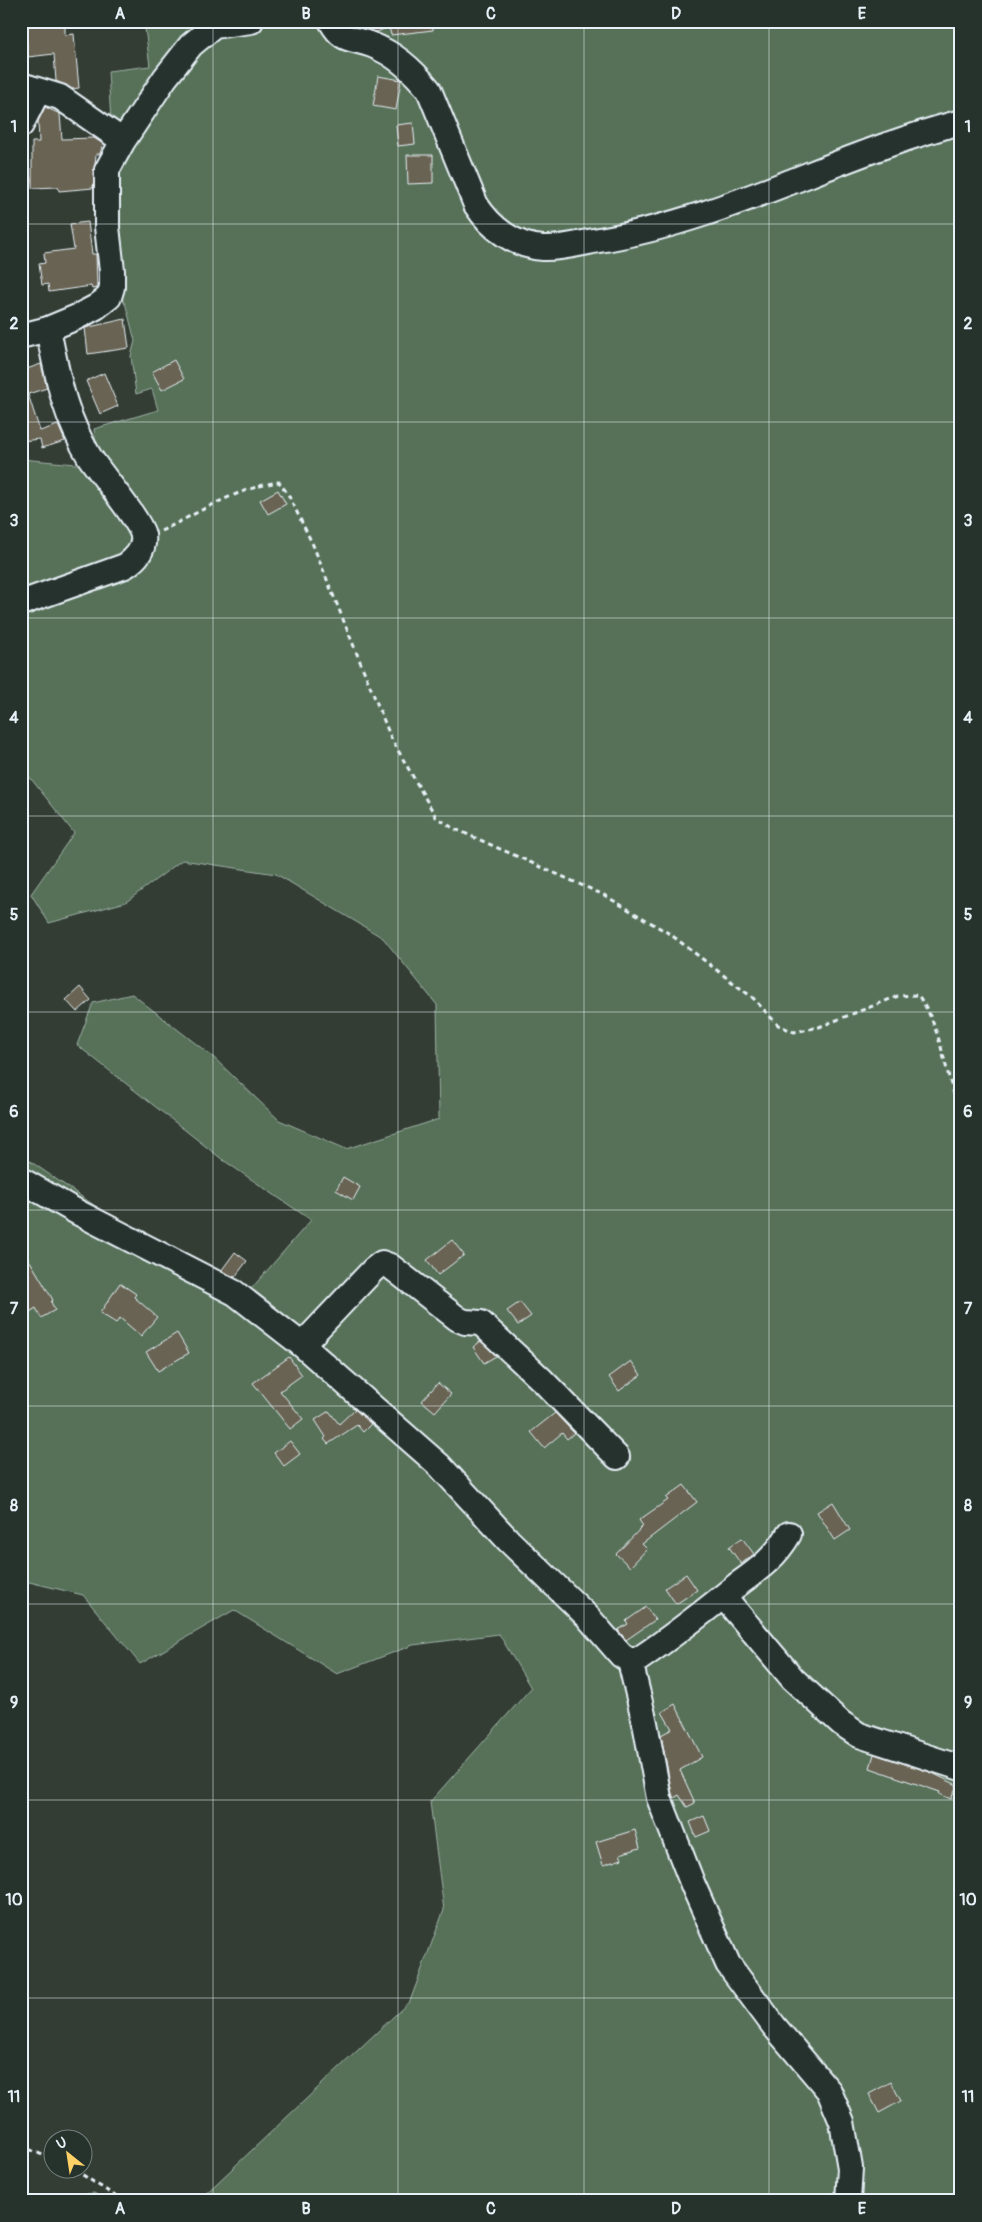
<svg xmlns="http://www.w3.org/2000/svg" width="982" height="2222" viewBox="0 0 982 2222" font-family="Pangolin,sans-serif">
  <rect width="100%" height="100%" fill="#333d34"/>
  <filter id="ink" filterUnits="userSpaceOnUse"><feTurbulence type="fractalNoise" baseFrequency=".02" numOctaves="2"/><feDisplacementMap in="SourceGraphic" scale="10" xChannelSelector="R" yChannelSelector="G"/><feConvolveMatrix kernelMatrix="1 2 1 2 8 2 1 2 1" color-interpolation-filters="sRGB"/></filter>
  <g filter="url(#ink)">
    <path fill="#577158" stroke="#a0b1a8" d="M 144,21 L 961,21 L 961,2201 L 198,2201 L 410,2001 L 444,1910 L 430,1802 L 531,1688 L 499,1634 L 413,1645 L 337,1674 L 234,1610 L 140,1664 L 83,1595 L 21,1580 L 21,1155 L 238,1304 L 311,1220 L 223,1160 L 77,1045 L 93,1003 L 132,994 L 213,1057 L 279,1120 L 346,1149 L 439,1119 L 437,1005 L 383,938 L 276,874 L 182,860 L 126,902 L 49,923 L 31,894 L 74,833 L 28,775 L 21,780 L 21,459 L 98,466 L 94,429 L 158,410 L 152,389 L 136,394 L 131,356 L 135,341 L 126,306 L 117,289 L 120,272 L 108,71 L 150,66 Z
      M 94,2193 L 107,2201 L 34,2201 Z"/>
    <path fill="#696452" stroke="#e8f1f8" d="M 21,21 L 65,21 L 65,35 L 74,34 L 79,88 L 72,89 L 56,81 L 54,54 L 28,57 L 26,35 L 21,35 Z
      M 348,21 L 433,21 L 433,30 L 391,35 L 389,27 L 377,32 L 353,25 Z
      M 378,76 L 401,80 L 396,110 L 373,106 Z
      M 45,107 L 60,114 L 62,139 L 94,138 L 103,144 L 100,154 L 96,154 L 93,188 L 59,191 L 58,187 L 32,188 L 32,142 L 39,142 L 38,121 Z
      M 413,123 L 415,144 L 398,146 L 396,125 Z
      M 407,155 L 433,155 L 433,183 L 408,184 Z
      M 88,222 L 92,254 L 96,254 L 97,288 L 92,289 L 91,286 L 49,292 L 48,284 L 42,285 L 39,264 L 45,263 L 44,253 L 74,249 L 70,224 Z
      M 125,319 L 129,348 L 88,354 L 85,328 Z
      M 174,360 L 184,379 L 162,390 L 152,372 Z
      M 41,364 L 47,388 L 28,394 L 40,431 L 58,425 L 65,441 L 42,448 L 40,439 L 21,441 L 21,371 Z
      M 104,373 L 118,406 L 100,414 L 86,381 Z
      M 278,490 L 286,504 L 268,514 L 260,500 Z
      M 80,987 L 91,1000 L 77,1012 L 66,1000 Z
      M 343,1177 L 360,1187 L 353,1200 L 336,1190 Z
      M 452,1240 L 464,1255 L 438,1275 L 427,1260 Z
      M 21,1246 L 53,1300 L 51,1302 L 55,1310 L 41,1318 L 36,1308 L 25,1315 L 21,1308 Z
      M 235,1252 L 247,1261 L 235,1277 L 221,1271 Z
      M 120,1283 L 136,1294 L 134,1297 L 157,1317 L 141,1336 L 120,1318 L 116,1323 L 100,1313 Z
      M 520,1302 L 531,1316 L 518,1325 L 507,1311 Z
      M 177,1333 L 189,1353 L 158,1371 L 146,1352 Z
      M 481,1341 L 496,1356 L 484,1363 L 473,1347 Z
      M 289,1357 L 302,1375 L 280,1391 L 303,1419 L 290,1429 L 253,1383 Z
      M 631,1361 L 641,1375 L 619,1391 L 609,1377 Z
      M 438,1383 L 451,1394 L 435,1412 L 422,1401 Z
      M 355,1409 L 371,1424 L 363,1432 L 357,1425 L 328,1444 L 324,1439 L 326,1437 L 315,1420 L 329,1411 L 339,1424 Z
      M 555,1413 L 574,1433 L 567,1439 L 562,1433 L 544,1448 L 531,1432 Z
      M 290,1441 L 300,1454 L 284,1466 L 274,1453 Z
      M 684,1485 L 697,1502 L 642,1544 L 647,1549 L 630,1567 L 616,1554 L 643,1526 L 639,1520 L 668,1500 L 666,1498 Z
      M 833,1502 L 850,1530 L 835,1540 L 817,1512 Z
      M 742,1538 L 754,1554 L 741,1564 L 729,1547 Z
      M 686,1574 L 697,1590 L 676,1604 L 665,1588 Z
      M 646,1607 L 655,1620 L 626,1640 L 618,1630 L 628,1624 L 626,1621 Z
      M 675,1704 L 702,1757 L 680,1770 L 695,1803 L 687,1807 L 679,1795 L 674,1798 L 672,1794 L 661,1735 L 672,1729 L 662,1712 Z
      M 874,1754 L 930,1772 L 957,1785 L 951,1799 L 939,1794 L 940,1792 L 870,1768 Z
      M 704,1816 L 710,1831 L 696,1837 L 690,1822 Z
      M 635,1830 L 640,1848 L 620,1854 L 622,1859 L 603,1865 L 596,1842 Z
      M 891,2082 L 901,2101 L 879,2113 L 869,2094 Z"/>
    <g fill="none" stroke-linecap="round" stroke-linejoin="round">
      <defs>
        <path id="minor" d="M 331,21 C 343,43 351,37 372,45 C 395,54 414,71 429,90 L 476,205 C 491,228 514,246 543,248 C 560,249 581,243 599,240 C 725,220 838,154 961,122
          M 21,85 L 60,97 L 123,141
          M 21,125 L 38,91
          M 21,336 L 48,329 L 77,317 L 96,307 L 109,297 L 112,287 L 112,271 L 107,227 L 107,170 L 123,141 L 165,78 L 191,45 L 214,26 L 251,21
          M 21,603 L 125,566 C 136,559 145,549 143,535 C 139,519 100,473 89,456 C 63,413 58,377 48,329
          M 21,1180 L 77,1212 L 235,1293 L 302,1345 L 439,1465 L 509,1541 L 587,1616 L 621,1655 L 630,1661 L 639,1659 C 673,1636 705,1611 737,1585 C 758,1570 776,1557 789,1534
          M 302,1345 L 373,1270 L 382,1263 L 390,1266 L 458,1319 L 465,1322 L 481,1323 L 542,1380 L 617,1457
          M 724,1597 L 793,1679 L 841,1723 L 859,1735 L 961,1768
          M 630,1661 L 645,1723 L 659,1798 L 693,1885 L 728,1964 L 774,2026 L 829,2091 L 842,2122 L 850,2168 L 848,2201"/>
      </defs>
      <use href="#minor" stroke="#e8f1f8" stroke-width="28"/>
      <path stroke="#e8f1f8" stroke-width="3" stroke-dasharray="5 4" stroke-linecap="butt" d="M 161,531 C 198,513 237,488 279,482 L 288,494 L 313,545 L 391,738 L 436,817 L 453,828 L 604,895 L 670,934 L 753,998 L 778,1025 L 794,1032 L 819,1027 L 898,996 L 918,995 C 943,1029 944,1075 961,1113
        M 21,2146 L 52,2159
        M 75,2170 L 123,2201"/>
      <use href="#minor" stroke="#26332d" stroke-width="24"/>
    </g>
  </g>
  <path fill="none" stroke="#e8f1f8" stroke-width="1" stroke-opacity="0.55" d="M 213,21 L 213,2201M 398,21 L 398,2201M 584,21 L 584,2201M 769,21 L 769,2201M 21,224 L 961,224M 21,422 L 961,422M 21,618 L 961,618M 21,816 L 961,816M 21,1012 L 961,1012M 21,1210 L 961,1210M 21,1406 L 961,1406M 21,1604 L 961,1604M 21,1800 L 961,1800M 21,1998 L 961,1998"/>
  <rect width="982" height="2222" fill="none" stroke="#26332d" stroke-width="55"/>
  <g transform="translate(68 2154) rotate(330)"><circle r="24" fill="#26332d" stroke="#747f7e"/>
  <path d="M0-4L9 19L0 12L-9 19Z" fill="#ffd166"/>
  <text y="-8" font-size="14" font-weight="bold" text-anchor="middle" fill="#e8f1f8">U</text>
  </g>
  <rect x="28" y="28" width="926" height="2166" fill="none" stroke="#e8f1f8" stroke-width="2"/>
  <g font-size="16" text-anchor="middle" font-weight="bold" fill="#e8f1f8">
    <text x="120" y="19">A</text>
    <text x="306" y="19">B</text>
    <text x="491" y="19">C</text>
    <text x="676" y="19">D</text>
    <text x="862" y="19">E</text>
    <text x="14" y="132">1</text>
    <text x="968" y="132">1</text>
    <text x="14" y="329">2</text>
    <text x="968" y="329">2</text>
    <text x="14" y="526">3</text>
    <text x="968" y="526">3</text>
    <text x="14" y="723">4</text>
    <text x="968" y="723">4</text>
    <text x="14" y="920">5</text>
    <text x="968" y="920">5</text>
    <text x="14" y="1117">6</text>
    <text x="968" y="1117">6</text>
    <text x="14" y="1314">7</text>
    <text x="968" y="1314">7</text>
    <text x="14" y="1511">8</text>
    <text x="968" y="1511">8</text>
    <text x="14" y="1708">9</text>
    <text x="968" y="1708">9</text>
    <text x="14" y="1905">10</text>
    <text x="968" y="1905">10</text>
    <text x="14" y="2102">11</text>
    <text x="968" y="2102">11</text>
    <text x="120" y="2214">A</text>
    <text x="306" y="2214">B</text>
    <text x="491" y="2214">C</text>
    <text x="676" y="2214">D</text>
    <text x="862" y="2214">E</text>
  </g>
</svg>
